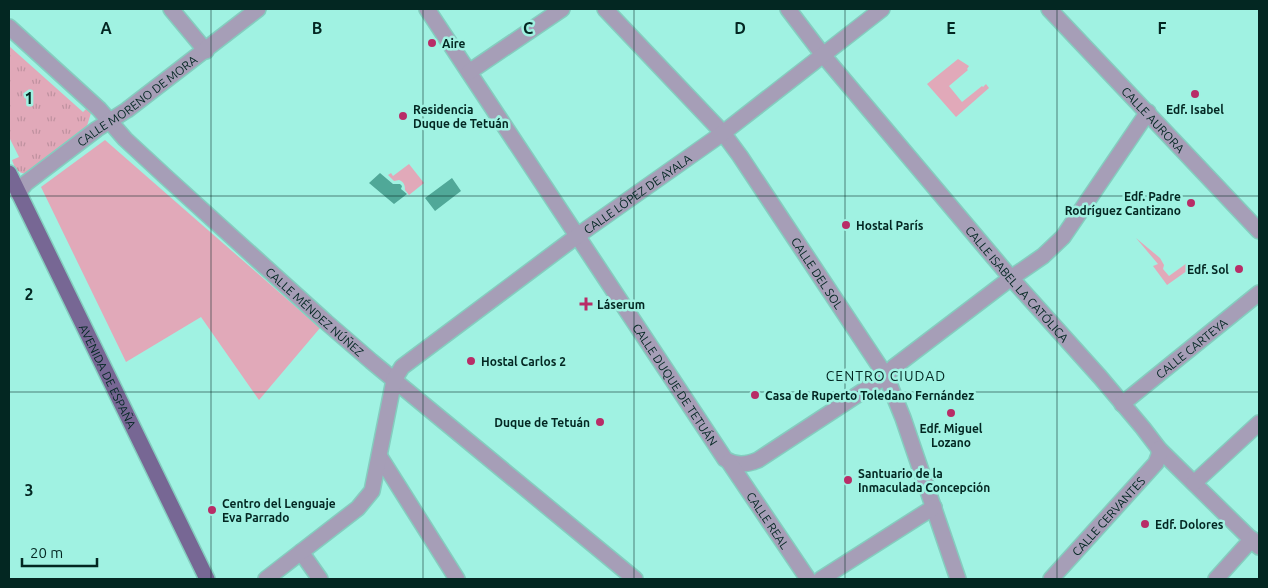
<svg xmlns="http://www.w3.org/2000/svg" width="1268" height="588" viewBox="0 0 1268 588" font-family="Ubuntu,sans-serif">
  <defs>
    <pattern id="park-tufts" width="24" height="20" patternUnits="userSpaceOnUse" patternTransform="scale(1.25)"><rect width="24" height="20" fill="#e1a9b9"/><path d="M3 7l-1-3M5 7V3M7 7l1-3M15 17l-1-3M17 17v-4M19 17l1-3" fill="none" stroke="#bf919f"/></pattern>
  </defs>
  <rect width="100%" height="100%" fill="#a0f2e2"/>
  <path fill="#e1a9b9" d="M 958,59 L 969,66 L 967,69 L 968,70 L 949,86 L 962,102 L 982,86 L 983,87 L 986,84 L 989,88 L 956,117 L 927,84 Z
    M 105,140 L 320,328 L 259,400 L 201,317 L 126,362 L 41,187 Z
    M 409,164 L 424,183 L 409,195 L 405,190 C 405,185 404,182 399,180 L 394,181 L 388,175 L 391,173 L 393,176 Z
    M 1136,238 L 1160,258 L 1164,265 L 1163,269 L 1169,276 L 1187,263 L 1191,268 L 1167,285 L 1153,266 L 1158,264 Z"/>
  <path fill="url(#park-tufts)" d="M 9,46 L 83,112 L 88,107 L 91,113 L 86,129 L 29,173 C 19,175 15,169 12,160 L 19,157 L 9,137 Z"/>
  <path fill="#50a898" d="M 380,173 L 393,184 L 400,184 L 402,186 L 401,189 L 407,194 L 394,204 L 369,183 Z
    M 452,178 L 461,191 L 435,211 L 425,198 Z"/>
  <g fill="none" stroke-linecap="round" stroke-linejoin="round">
    <defs>
      <g id="minor">
        <path d="M 171,9 L 206,51"/>
        <path id="s1" d="M 427,9 L 725,459 C 736,466 746,465 758,460 L 886,376 L 894,367 L 1011,278 L 1043,256 L 1063,237 L 1148,112"/>
        <path id="s2" d="M 605,9 L 723,133 L 740,156 L 886,376 L 903,418 L 958,579"/>
        <path id="s3" d="M 788,9 L 823,55 L 1011,278 L 1100,377 L 1143,428 L 1159,449 L 1259,547"/>
        <path id="s4" d="M 1049,9 L 1259,231"/>
        <path id="s5" d="M 9,27 L 99,109 L 125,139 L 166,177 L 326,322 L 371,361 L 635,579"/>
        <path d="M 469,72 L 562,9"/>
        <path id="s6" d="M 18,193 L 26,183 L 97,129 L 127,110 L 258,9"/>
        <path id="s7" d="M 1122,404 L 1259,293"/>
        <path d="M 380,457 L 457,579"/>
        <path id="s8" d="M 729,462 L 808,579"/>
        <path d="M 1194,483 L 1259,423"/>
        <path d="M 301,552 L 320,579"/>
        <path id="s9" d="M 266,579 L 358,508 L 372,491 L 394,380 L 402,367 L 577,236 L 723,133 L 882,9"/>
        <path d="M 821,579 L 934,507"/>
        <path id="s10" d="M 1051,579 L 1156,463 L 1159,455 L 1159,449"/>
        <path d="M 1216,579 L 1252,539"/>
      </g>
      <g id="major">
        <path id="s11" d="M 9,173 L 207,579"/>
      </g>
    </defs>
    <use href="#minor" stroke="#84cdbf" stroke-width="18"/>
    <use href="#major" stroke="#84cdbf" stroke-width="18"/>
    <use href="#minor" stroke="#a69eb7" stroke-width="15"/>
    <use href="#major" stroke="#776794" stroke-width="15"/>
  </g>
  <path fill="none" stroke="#032722" stroke-width="1" stroke-opacity="0.55" d="M 211,9 L 211,579M 423,9 L 423,579M 634,9 L 634,579M 845,9 L 845,579M 1057,9 L 1057,579M 9,196 L 1259,196M 9,392 L 1259,392"/>
  <g fill="#b82d67" stroke="#a0f2e2" stroke-width="2">
    <circle cx="432" cy="43" r="5"/>
    <circle cx="1195" cy="94" r="5"/>
    <circle cx="403" cy="116" r="5"/>
    <circle cx="1191" cy="203" r="5"/>
    <circle cx="846" cy="225" r="5"/>
    <circle cx="1239" cy="269" r="5"/>
    <path d="M583.5 296.5h5v5h5v5h-5v5h-5v-5h-5v-5h5z"/>
    <circle cx="471" cy="361" r="5"/>
    <circle cx="755" cy="395" r="5"/>
    <circle cx="951" cy="413" r="5"/>
    <circle cx="600" cy="422" r="5"/>
    <circle cx="848" cy="480" r="5"/>
    <circle cx="212" cy="510" r="5"/>
    <circle cx="1145" cy="524" r="5"/>
  </g>
  <g text-anchor="middle" dominant-baseline="central" stroke-width="5" stroke-linejoin="round" paint-order="stroke">
    <g font-size="12" font-weight="bold" fill="#032722" stroke="#a0f2e2" text-anchor="start">
      <text x="442" y="43">Aire</text>
      <text x="413" y="109">Residencia<tspan x="413" dy="14">Duque de Tetuán</tspan></text>
      <text x="1195" y="109" text-anchor="middle">Edf. Isabel</text>
      <text x="1181" y="196" text-anchor="end">Edf. Padre<tspan x="1181" dy="14">Rodríguez Cantizano</tspan></text>
      <text x="856" y="225">Hostal París</text>
      <text x="1229" y="269" text-anchor="end">Edf. Sol</text>
      <text x="597" y="304">Láserum</text>
      <text x="481" y="361">Hostal Carlos 2</text>
      <text x="765" y="395">Casa de Ruperto Toledano Fernández</text>
      <text x="590" y="422" text-anchor="end">Duque de Tetuán</text>
      <text x="951" y="428" text-anchor="middle">Edf. Miguel<tspan x="951" dy="14">Lozano</tspan></text>
      <text x="858" y="473">Santuario de la<tspan x="858" dy="14">Inmaculada Concepción</tspan></text>
      <text x="222" y="503">Centro del Lenguaje<tspan x="222" dy="14">Eva Parrado</tspan></text>
      <text x="1155" y="524">Edf. Dolores</text>
    </g>
    <g font-size="12" fill="#032722" stroke="#a0f2e2">
      <text stroke="none"><textPath href="#s6" startOffset="151">CALLE MORENO DE MORA</textPath></text>
      <text stroke="none"><textPath href="#s4" startOffset="152">CALLE AURORA</textPath></text>
      <text stroke="none"><textPath href="#s9" startOffset="559">CALLE LÓPEZ DE AYALA</textPath></text>
      <text stroke="none"><textPath href="#s2" startOffset="340">CALLE DEL SOL</textPath></text>
      <text stroke="none"><textPath href="#s3" startOffset="358">CALLE ISABEL LA CATÓLICA</textPath></text>
      <text stroke="none"><textPath href="#s5" startOffset="418">CALLE MÉNDEZ NÚÑEZ</textPath></text>
      <text stroke="none"><textPath href="#s7" startOffset="89">CALLE CARTEYA</textPath></text>
      <text stroke="none"><textPath href="#s11" startOffset="226">AVENIDA DE ESPAÑA</textPath></text>
      <text stroke="none"><textPath href="#s1" startOffset="450">CALLE DUQUE DE TETUÁN</textPath></text>
      <text stroke="none"><textPath href="#s10" startOffset="85">CALLE CERVANTES</textPath></text>
      <text stroke="none"><textPath href="#s8" startOffset="70">CALLE REAL</textPath></text>
    </g>
    <g font-size="14" letter-spacing="1" fill="#032722" stroke="#a0f2e2">
      <text x="886" y="376">CENTRO CIUDAD</text>
    </g>
  </g>
  <g font-size="16" text-anchor="middle" font-weight="bold" fill="#032722" stroke="#a0f2e2" stroke-width="5" stroke-linejoin="round" paint-order="stroke">
    <text x="106" y="34">A</text>
    <text x="317" y="34">B</text>
    <text x="528" y="34">C</text>
    <text x="740" y="34">D</text>
    <text x="951" y="34">E</text>
    <text x="1162" y="34">F</text>
    <text x="29" y="104">1</text>
    <text x="29" y="300">2</text>
    <text x="29" y="496">3</text>
  </g>
  <rect width="1268" height="588" fill="none" stroke="#032722" stroke-width="20"/>
  <path d="M22 558v8h75v-8" fill="none" stroke="#032722" stroke-width="2.5"/>
  <text x="30" y="558" font-size="15" fill="#032722" stroke="#a0f2e2" stroke-width="4" paint-order="stroke">20 m</text>
</svg>
